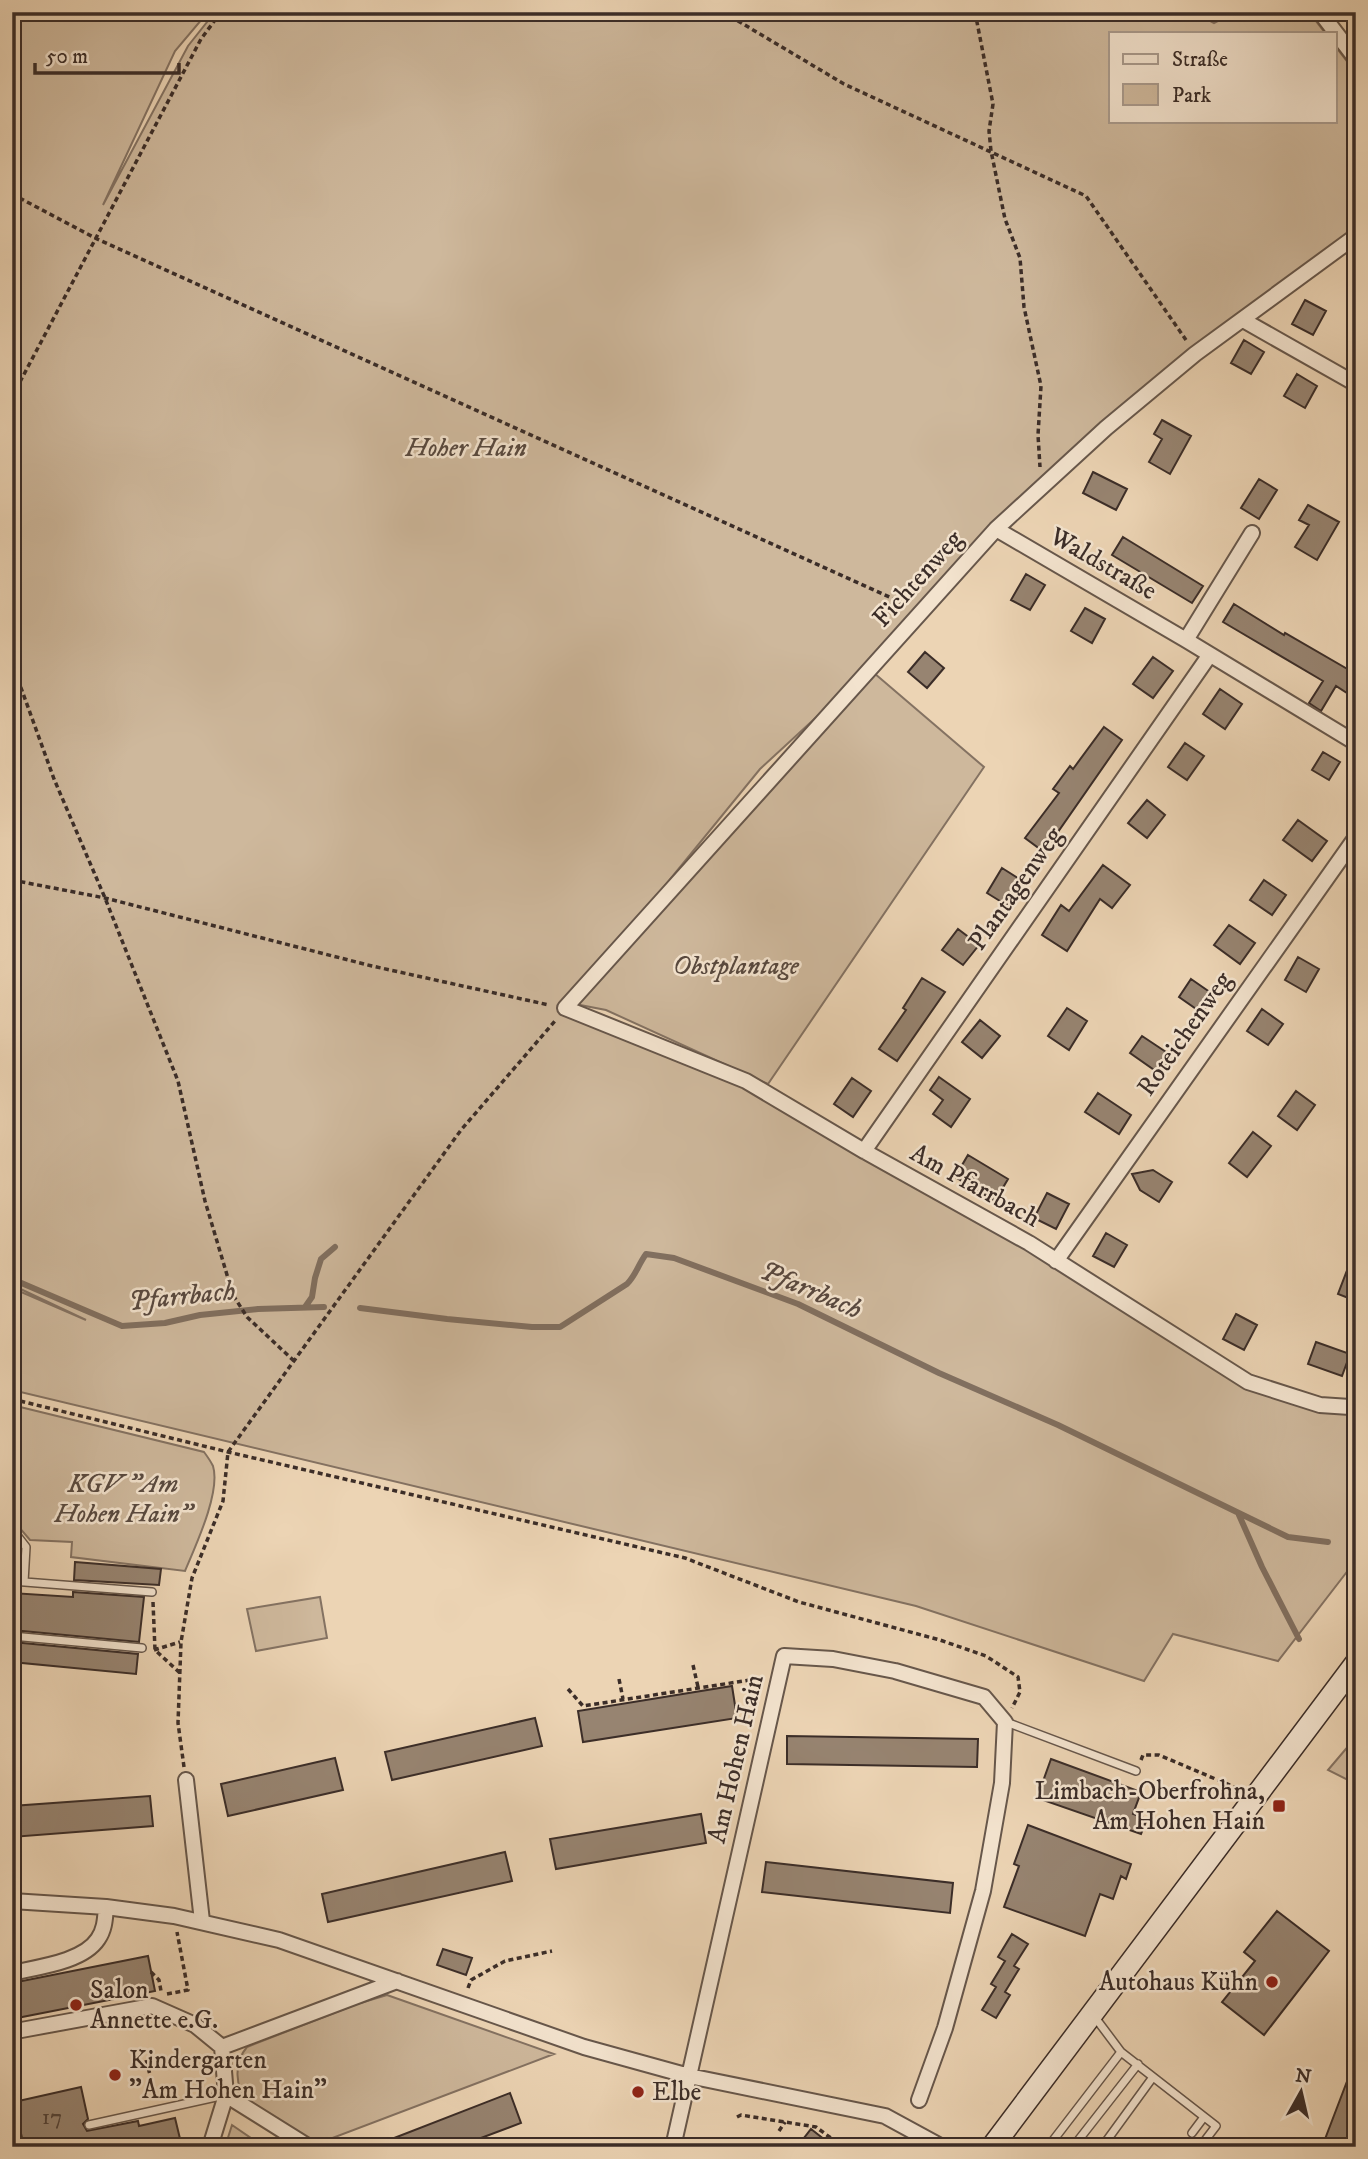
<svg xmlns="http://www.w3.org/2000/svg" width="1368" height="2159" viewBox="0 0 1368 2159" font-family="'IM FELL DW Pica',serif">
  <rect width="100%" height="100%" fill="#ecd4b4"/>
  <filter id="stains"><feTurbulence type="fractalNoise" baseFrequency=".00286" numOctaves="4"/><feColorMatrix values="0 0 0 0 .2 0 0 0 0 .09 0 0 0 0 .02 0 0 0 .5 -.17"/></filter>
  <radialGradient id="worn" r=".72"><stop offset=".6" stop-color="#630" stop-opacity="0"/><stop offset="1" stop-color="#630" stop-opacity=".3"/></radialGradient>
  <path fill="#ceb89c" stroke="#847262" stroke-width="2" d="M 12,12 L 208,12 L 175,51 L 103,205 L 188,46 L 215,12 L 1194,12 L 1214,23 L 1235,12 L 1309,12 L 1325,33 L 1111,33 L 1111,121 L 1335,121 L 1335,46 L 1356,73 L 1356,230 L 1106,428 L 873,665 L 760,769 L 565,1008 L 746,1081 L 1248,1382 L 1320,1405 L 1356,1403 L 1356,1560 L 1278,1661 L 1173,1634 L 1144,1681 L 916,1606 L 12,1390 L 12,1288 L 86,1320 L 12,1285 Z
    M 874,673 L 984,767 L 768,1084 L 606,1010 L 575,1004 Z
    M 12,1405 L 204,1452 C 207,1456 211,1462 213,1466 C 221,1492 195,1547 185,1571 L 71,1557 L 72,1542 L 30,1540 L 12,1519 Z
    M 320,1597 L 327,1638 L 256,1651 L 247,1609 Z
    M 1356,1737 L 1356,1784 L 1328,1770 Z
    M 387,1995 L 554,2054 L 322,2142 L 311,2141 L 249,2102 C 234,2088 234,2062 247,2047 L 357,2004 Z
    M 232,2125 L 264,2147 L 225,2147 Z"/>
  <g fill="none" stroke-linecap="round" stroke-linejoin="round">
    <path stroke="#816f5f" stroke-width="6" d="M 12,1279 L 122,1326 L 165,1323 L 200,1315 L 258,1309 L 324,1307
      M 305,1307 L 312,1297 L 315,1278 L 321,1259 L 335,1247
      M 360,1308 L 447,1319 L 532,1327 L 560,1327 L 627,1284 C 636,1275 638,1265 646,1254 L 674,1258 L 798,1304 L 939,1373 L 1058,1425 L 1288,1537 L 1328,1542
      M 1239,1515 L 1262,1567 L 1299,1639"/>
  </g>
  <path fill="#978471" stroke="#3b2d28" stroke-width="2" d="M 1305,300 L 1326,311 L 1313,335 L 1292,324 Z
    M 1244,340 L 1264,352 L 1251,374 L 1231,363 Z
    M 1297,374 L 1317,386 L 1305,408 L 1284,396 Z
    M 1162,420 L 1191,436 L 1170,474 L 1149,462 L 1162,439 L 1154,434 Z
    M 1093,472 L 1127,489 L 1116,510 L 1083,493 Z
    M 1259,479 L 1277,490 L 1259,519 L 1241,508 Z
    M 1308,505 L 1339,522 L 1317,560 L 1295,547 L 1309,525 L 1299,520 Z
    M 1123,537 L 1203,586 L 1192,603 L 1112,555 Z
    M 1026,574 L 1045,585 L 1030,610 L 1011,600 Z
    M 1234,604 L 1284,635 L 1285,633 L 1356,674 L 1356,699 L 1336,686 L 1321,711 L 1309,703 L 1323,681 L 1223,622 Z
    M 1085,608 L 1105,619 L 1092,643 L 1071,631 Z
    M 925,652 L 944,668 L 927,688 L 908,672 Z
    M 1153,657 L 1173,671 L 1153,698 L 1133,684 Z
    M 1220,689 L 1242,704 L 1225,729 L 1203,714 Z
    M 1104,727 L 1122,740 L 1044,852 L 1025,838 L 1059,793 L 1053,789 L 1070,766 L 1073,769 Z
    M 1185,743 L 1204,756 L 1187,780 L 1168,767 Z
    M 1323,752 L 1340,762 L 1329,780 L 1312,770 Z
    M 1147,800 L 1165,815 L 1147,838 L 1128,823 Z
    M 1298,820 L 1327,841 L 1312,861 L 1283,840 Z
    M 1103,865 L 1130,885 L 1112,908 L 1100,899 L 1067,951 L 1042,935 L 1061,905 L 1069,911 Z
    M 1002,868 L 1024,882 L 1008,906 L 987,893 Z
    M 1264,880 L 1286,895 L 1272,915 L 1250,900 Z
    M 1229,925 L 1255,943 L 1240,964 L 1214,945 Z
    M 958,929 L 979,945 L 963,965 L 942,950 Z
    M 1298,957 L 1319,969 L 1306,992 L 1285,980 Z
    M 922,978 L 945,992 L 897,1061 L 879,1049 L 906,1010 L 903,1008 Z
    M 1191,979 L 1214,995 L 1202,1013 L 1179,997 Z
    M 1067,1008 L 1087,1021 L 1069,1050 L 1048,1036 Z
    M 1262,1009 L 1283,1024 L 1268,1045 L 1247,1031 Z
    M 980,1020 L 1000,1036 L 982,1058 L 962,1042 Z
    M 1142,1036 L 1172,1056 L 1160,1074 L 1130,1053 Z
    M 939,1077 L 970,1099 L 951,1127 L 933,1114 L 943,1100 L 930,1090 Z
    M 852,1078 L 871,1091 L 853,1117 L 834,1104 Z
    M 1296,1091 L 1315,1105 L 1297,1130 L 1278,1116 Z
    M 1098,1093 L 1131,1115 L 1119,1134 L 1085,1112 Z
    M 1253,1132 L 1271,1146 L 1247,1177 L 1229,1163 Z
    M 968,1155 L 1008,1179 L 995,1201 L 955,1177 Z
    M 1153,1170 L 1172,1182 L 1159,1202 L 1140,1190 L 1132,1174 Z
    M 1047,1193 L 1069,1204 L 1056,1229 L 1034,1218 Z
    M 1106,1233 L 1127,1245 L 1114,1267 L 1093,1256 Z
    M 1354,1252 L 1356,1252 L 1356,1301 L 1338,1294 Z
    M 1236,1314 L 1257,1325 L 1244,1350 L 1223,1339 Z
    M 1316,1342 L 1350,1354 L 1342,1376 L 1308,1364 Z
    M 75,1562 L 161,1569 L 159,1585 L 74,1580 Z
    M 73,1592 L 144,1597 L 139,1642 L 12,1630 L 12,1593 L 73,1597 Z
    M 12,1642 L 138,1654 L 136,1674 L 12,1662 Z
    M 732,1686 L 737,1718 L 583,1742 L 578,1711 Z
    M 535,1718 L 542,1746 L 392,1780 L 385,1752 Z
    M 787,1736 L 978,1739 L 977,1767 L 787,1764 Z
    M 335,1758 L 343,1790 L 228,1816 L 221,1784 Z
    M 1051,1759 L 1141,1792 L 1133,1814 L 1147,1819 L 1141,1834 L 1037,1798 Z
    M 150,1796 L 153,1826 L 12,1837 L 12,1806 Z
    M 701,1814 L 706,1843 L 556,1869 L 550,1839 Z
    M 1028,1825 L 1131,1864 L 1126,1879 L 1121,1876 L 1113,1899 L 1100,1894 L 1085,1936 L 1004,1907 L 1019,1866 L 1014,1864 Z
    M 505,1852 L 512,1881 L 328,1922 L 322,1894 Z
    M 766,1862 L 953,1883 L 950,1913 L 762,1892 Z
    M 1277,1911 L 1329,1951 L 1264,2035 L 1222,2002 L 1255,1961 L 1244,1952 Z
    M 1012,1934 L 1028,1944 L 1014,1966 L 1019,1969 L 1005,1992 L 1010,1995 L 996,2018 L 982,2010 L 996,1987 L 991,1984 L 1005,1961 L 998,1957 Z
    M 443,1949 L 472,1958 L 466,1975 L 437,1965 Z
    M 148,1956 L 155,1991 L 12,2019 L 12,1983 Z
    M 1354,2063 L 1356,2147 L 1322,2147 Z
    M 81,2087 L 88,2119 L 83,2124 L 87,2131 L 138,2121 L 139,2126 L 175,2118 L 182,2147 L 24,2147 L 14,2102 Z
    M 510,2093 L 521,2123 L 457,2147 L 371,2147 Z
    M 811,2129 L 834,2147 L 797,2147 Z"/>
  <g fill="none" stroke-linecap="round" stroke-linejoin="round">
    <defs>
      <path id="service" d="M 12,1529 L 26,1547 L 24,1582
        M 12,1581 L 152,1592
        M 12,1636 L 142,1648
        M 1006,1722 L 1136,1771
        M 1094,2016 L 1121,2052 L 1216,2126 L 1200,2147
        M 89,2125 L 225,2095
        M 1192,2133 L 1204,2117
        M 1048,2147 L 1121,2052
        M 1073,2147 L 1138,2064
        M 1102,2147 L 1153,2077"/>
      <path id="minor" d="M 1320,12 L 1356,59
        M 1356,236 L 1195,354 L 1106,428 L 996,529 L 565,1008 L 746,1081 L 864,1151 L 1029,1243 L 1248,1382 L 1320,1405 L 1350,1407 L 1356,1403
        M 1243,320 L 1356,384
        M 996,529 L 1186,640 L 1356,743
        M 1186,640 L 1252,533
        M 864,1151 L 1209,656
        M 1056,1261 L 1356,837
        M 186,1780 L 202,1921
        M 12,1901 L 106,1907 L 174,1916 L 279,1940 L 584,2047 L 689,2076 L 885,2116 L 942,2147
        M 12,1973 C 38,1967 83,1962 98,1939 C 105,1929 105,1918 106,1907
        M 12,2030 L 16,2031 L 152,2006 L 195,2025 L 222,2047 L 226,2095 L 210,2147
        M 222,2047 L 397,1981
        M 226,2095 L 309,2147
        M 673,2147 L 784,1656 L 833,1659 L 895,1671 L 984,1697 L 1005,1722 L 1002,1783 L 983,1891 L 945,2028 L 919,2100"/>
      <path id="secondary" d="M 992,2147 L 1356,1663"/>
    </defs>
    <use href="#service" stroke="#67574b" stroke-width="10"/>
    <use href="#minor" stroke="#67574b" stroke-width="18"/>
    <use href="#secondary" stroke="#3b2d28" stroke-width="24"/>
    <path stroke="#3b2d28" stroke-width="3.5" stroke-dasharray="5 3.5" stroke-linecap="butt" d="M 723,12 L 844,84 L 1086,196 L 1186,340
      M 975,12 L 993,104 L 989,131 L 991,151 L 1005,219 L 1020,258 L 1024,307 L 1041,386 L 1038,435 L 1040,467
      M 12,194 L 97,239 L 907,605
      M 12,397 L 201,39 L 221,12
      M 12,663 L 54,779 L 105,898 L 178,1081 L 205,1201 L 233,1295 L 247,1317 L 293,1360
      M 12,880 L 105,898 L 372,966 L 549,1005
      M 12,1399 L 228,1452 L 685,1558 L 799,1602 L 940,1640 L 986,1656 L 1018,1677 L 1020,1692 L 1012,1708
      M 153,1602 L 155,1650 L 180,1673
      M 154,1650 L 180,1642
      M 693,1665 L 698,1687
      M 619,1679 L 623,1699
      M 568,1689 L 583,1706 L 763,1678
      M 1141,1760 L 1143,1755 L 1159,1755 L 1239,1789
      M 184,1767 L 178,1723 L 181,1642 L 192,1578 L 223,1501 L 228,1452 L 461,1130 L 555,1021
      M 151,1972 L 159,1980 L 161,1991
      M 468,1988 L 471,1980 L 505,1961 L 552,1951
      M 167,1994 L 188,1990 L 177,1932
      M 146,2060 L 156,2097
      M 737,2117 L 741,2115 L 816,2127 L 843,2147
      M 779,2131 L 785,2122"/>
    <use href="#service" stroke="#f3e3ce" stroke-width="7"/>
    <use href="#minor" stroke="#f3e3ce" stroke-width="14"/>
    <use href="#secondary" stroke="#f3e3ce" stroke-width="21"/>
  </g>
  <g fill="#8f2418" stroke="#f3e3ce" stroke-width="2.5">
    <rect x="1272" y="1799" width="14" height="14" rx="3.5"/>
    <circle cx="1272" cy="1982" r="7"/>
    <circle cx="76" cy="2005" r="7"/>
    <circle cx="115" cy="2075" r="7"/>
    <circle cx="638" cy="2092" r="7"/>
  </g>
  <g text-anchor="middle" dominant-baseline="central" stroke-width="5" stroke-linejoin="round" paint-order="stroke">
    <g font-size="23" fill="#52433a">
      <text x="52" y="2117">17</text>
    </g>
    <g font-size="26" font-style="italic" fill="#58493f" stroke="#f3e3ce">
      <text x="466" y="448">Hoher Hain</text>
      <text x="736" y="966">Obstplantage</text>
      <text x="123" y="1484">KGV "Am<tspan x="123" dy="30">Hohen Hain"</tspan></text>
    </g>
    <g font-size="26" fill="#3b2d28" stroke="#f3e3ce">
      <text transform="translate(1103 564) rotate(30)">Waldstraße</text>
      <text transform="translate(918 579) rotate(-48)">Fichtenweg</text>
      <text transform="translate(1016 889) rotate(-55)">Plantagenweg</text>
      <text transform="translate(1185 1034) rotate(-55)">Roteichenweg</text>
      <text transform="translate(975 1186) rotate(29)">Am Pfarrbach</text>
      <text transform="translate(736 1759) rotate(-77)">Am Hohen Hain</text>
    </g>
    <g font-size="26" fill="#3b2d28" stroke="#f3e3ce" text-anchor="start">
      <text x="1265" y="1791" text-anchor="end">Limbach-Oberfrohna,<tspan x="1265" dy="30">Am Hohen Hain</tspan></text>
      <text x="1258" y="1982" text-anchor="end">Autohaus Kühn</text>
      <text x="90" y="1990">Salon<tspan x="90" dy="30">Annette e.G.</tspan></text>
      <text x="129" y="2060">Kindergarten<tspan x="129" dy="30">"Am Hohen Hain"</tspan></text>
      <text x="652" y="2092">Elbe</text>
    </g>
    <g font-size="28" font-style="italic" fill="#58483f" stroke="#f3e3ce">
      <text transform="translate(811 1290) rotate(23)">Pfarrbach</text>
      <text transform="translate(182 1296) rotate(-6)">Pfarrbach</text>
    </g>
  </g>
  <rect width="1368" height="2159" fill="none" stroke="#ecd4b4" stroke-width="42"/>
  <rect x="14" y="14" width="1340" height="2131" fill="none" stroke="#3b2d28" stroke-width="3.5"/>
  <rect x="21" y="21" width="1326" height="2117" fill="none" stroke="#3b2d28" stroke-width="2"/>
  <rect x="1109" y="32" width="228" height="91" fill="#f3e3ce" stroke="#a99a8c" stroke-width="2"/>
  <rect x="1123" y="54" width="35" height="10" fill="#f3e3ce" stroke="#a99a8c" stroke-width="2"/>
  <text x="1172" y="66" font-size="21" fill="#3b2d28">Straße</text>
  <rect x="1123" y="84" width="35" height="21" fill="#ceb89c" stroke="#a99a8c" stroke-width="2"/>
  <text x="1172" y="102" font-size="21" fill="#3b2d28">Park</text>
  <g transform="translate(1301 2092) rotate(8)" stroke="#f3e3ce" stroke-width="5" paint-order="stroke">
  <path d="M0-5L12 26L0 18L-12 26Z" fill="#3b2d28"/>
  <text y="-10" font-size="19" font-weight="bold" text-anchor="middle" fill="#3b2d28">N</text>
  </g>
  <path d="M35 63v10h144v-10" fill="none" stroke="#3b2d28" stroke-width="3.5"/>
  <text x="46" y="63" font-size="21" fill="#3b2d28" stroke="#f3e3ce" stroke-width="5" paint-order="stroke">50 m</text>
  <rect width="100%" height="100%" filter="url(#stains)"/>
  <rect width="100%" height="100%" fill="url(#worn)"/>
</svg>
